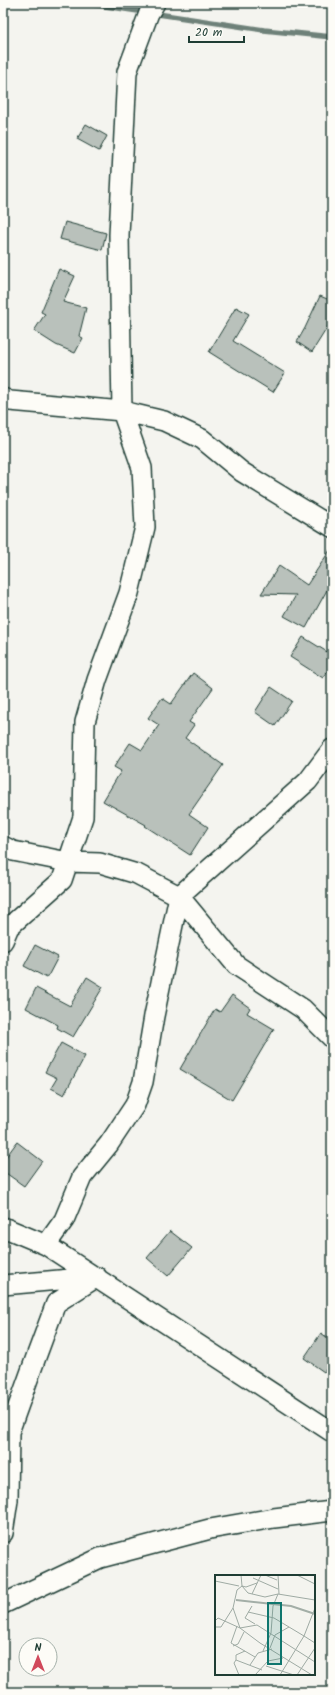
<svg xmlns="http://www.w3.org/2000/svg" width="335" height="1695" viewBox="0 0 335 1695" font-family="Kalam,sans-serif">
  <rect width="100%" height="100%" fill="#f4f4ef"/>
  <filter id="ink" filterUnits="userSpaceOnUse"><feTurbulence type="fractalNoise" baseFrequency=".025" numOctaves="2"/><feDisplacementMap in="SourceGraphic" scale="8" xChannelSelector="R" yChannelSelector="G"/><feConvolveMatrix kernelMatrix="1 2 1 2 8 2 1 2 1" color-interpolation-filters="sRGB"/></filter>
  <g filter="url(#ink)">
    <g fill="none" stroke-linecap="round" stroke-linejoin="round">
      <path stroke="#6e8179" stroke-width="5.5" d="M 85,3 L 264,30 L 332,37"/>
    </g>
    <path fill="#b9c1bb" stroke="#1f3d34" d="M 86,124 L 107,136 L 99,151 L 77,139 Z
      M 65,222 L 106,233 L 102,250 L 60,239 Z
      M 59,269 L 75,276 L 63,302 L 86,308 L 79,336 L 83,338 L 75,353 L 56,345 L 34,331 L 45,314 L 41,312 Z
      M 320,296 L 332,301 L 332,320 L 312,352 L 297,342 L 305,328 Z
      M 236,307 L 249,314 L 233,341 L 285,373 L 273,392 L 209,352 Z
      M 332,547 L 332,581 L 306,628 L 284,616 L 296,595 L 261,594 L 279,566 L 307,585 Z
      M 303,637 L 332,655 L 332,664 L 323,678 L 290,657 Z
      M 193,673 L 213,688 L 189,722 L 194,725 L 185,738 L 223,765 L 189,814 L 208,827 L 190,855 L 145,826 L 146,825 L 103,801 L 121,771 L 114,767 L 130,743 L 142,750 L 159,725 L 148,718 L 162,698 L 171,704 Z
      M 271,687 L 292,701 L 275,726 L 255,712 Z
      M 35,945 L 58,957 L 47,978 L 24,966 Z
      M 87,977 L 103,987 L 73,1037 L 57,1028 L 58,1025 L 26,1008 L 36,988 L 70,1006 Z
      M 232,995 L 250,1008 L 247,1013 L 274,1029 L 232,1100 L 180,1069 L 215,1009 L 220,1012 Z
      M 61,1043 L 85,1056 L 64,1095 L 51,1088 L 57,1078 L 45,1072 Z
      M 17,1142 L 42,1161 L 24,1186 L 3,1171 L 3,1161 Z
      M 170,1231 L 192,1248 L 168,1276 L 147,1258 Z
      M 321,1333 L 332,1341 L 332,1362 L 324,1372 L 304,1358 Z"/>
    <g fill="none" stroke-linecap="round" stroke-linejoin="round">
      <defs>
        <path id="minor" d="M 3,398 L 10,401 L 122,411 L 164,421 L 202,439 L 242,472 L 332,527
          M 3,846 L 13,851 L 68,862 L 100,863 L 137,874 L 179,896 L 236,965 L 303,1009 L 332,1038
          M 3,941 L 9,927 L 62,880 L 83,817 L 85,722 L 97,680 L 129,593 L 145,527 L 142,468 L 122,411 L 119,235 L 127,72 L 149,13 L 155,3
          M 3,1227 L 46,1245 L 332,1432
          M 46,1245 L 64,1220 L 82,1177 L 109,1144 L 135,1105 L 143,1082 L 154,1016 L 179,896 L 308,781 L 332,749
          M 3,1285 L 93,1277
          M 3,1533 L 8,1500 L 9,1432 L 36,1357 L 56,1303 L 97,1277
          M 3,1604 L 100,1558 L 210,1529 L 274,1518 L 332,1511"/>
      </defs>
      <use href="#minor" stroke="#1f3d34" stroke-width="22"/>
      <use href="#minor" stroke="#fdfcf7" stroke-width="19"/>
    </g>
  </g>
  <g transform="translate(215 1575)">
    <rect width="100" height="100" fill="#f4f4ef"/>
    <path fill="none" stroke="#a3aea7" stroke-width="2" d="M 21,25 L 76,31 L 100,39"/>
    <path fill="none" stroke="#9faba4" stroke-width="1" d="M 26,0 L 27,11 L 22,15 L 18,33 L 25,53 L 45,68 L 97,100M 50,0 L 62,5M 63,0 L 64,19M 82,0 L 100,9M 38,3 L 63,14M 0,6 L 24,11M 27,11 L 33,18 L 50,22 L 63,19 L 100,25M 27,11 L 31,12 L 42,8M 37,19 L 46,0M 37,31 L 30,43 L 40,49M 33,37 L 59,43 L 89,61 L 100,33M 0,46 L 3,43 L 25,53 L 42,50 L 100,87M 22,51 L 16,68 L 40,82M 0,52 L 6,52 L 18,33M 18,71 L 23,69 L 29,57M 55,73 L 60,60 L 74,52M 30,76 L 21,80 L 21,85 L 47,95M 48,76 L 56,58 L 58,31 L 63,19M 21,85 L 19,88 L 24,100M 35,90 L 43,78 L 57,74M 51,91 L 79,100M 40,100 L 53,86 L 68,83M 65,100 L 89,61 L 100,68M 82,100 L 100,73"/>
    <path fill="#0f766e" fill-opacity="0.15" stroke="#0f766e" stroke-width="2" d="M 53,28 L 66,28 L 66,89 L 53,89 Z"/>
    <rect width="100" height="100" fill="none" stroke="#1f3d34" stroke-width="2"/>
  </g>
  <rect width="335" height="1695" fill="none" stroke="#fdfcf7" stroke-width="16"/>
  <rect x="8" y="8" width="319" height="1679" fill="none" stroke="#1f3d34" stroke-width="1.5" filter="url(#ink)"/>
  <g transform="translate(38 1657)"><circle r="19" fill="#fdfcf7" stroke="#a4b0a9"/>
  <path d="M0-3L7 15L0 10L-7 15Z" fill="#d1495b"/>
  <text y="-6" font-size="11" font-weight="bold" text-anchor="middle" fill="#1f3d34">N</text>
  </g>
  <path d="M189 36v6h55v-6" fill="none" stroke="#1f3d34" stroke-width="2"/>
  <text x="195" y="36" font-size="12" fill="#1f3d34" stroke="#fdfcf7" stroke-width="3" paint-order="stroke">20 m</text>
</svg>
